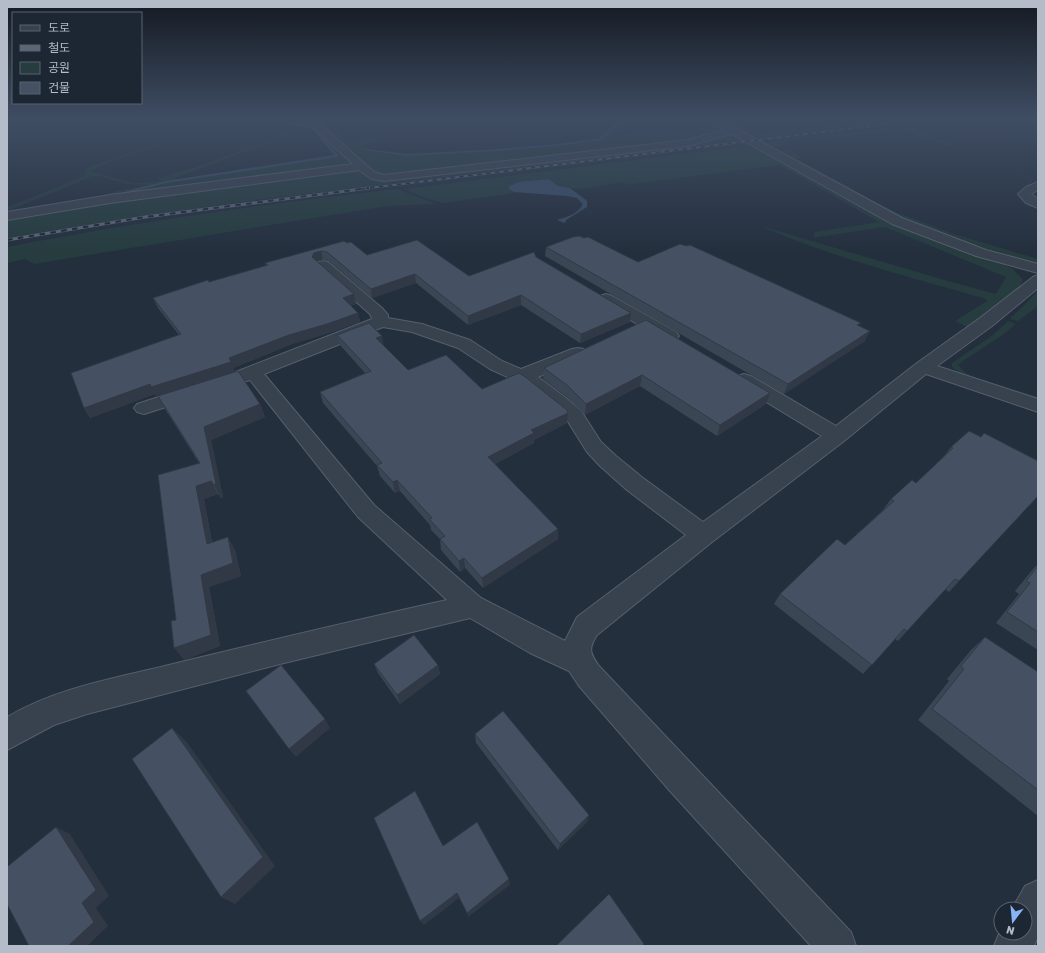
<svg xmlns="http://www.w3.org/2000/svg" width="1045" height="953" viewBox="0 0 1045 953" font-family="Rubik,'Noto Sans KR',sans-serif">
  <rect width="100%" height="100%" fill="#242f3e"/>
  <path fill="#263c3f" d="M 233,118 L 237,118 L 101,165 L 91,172 L 135,183 L 159,181 L 159,178 L 161,177 L 197,167 L 304,127 L 261,118 L 282,120 L 310,127 L 180,176 L 175,179 L 186,179 L 121,192 L 100,198 L 166,183 L 338,156 L 312,127 L 272,118 C 285,118 300,121 312,126 C 320,128 351,157 354,164 L 347,167 L 99,200 L 7,215 L 93,199 L 117,191 L 148,185 L 126,184 L 100,176 L 93,176 L 7,211 L 7,207 L 44,193 L 83,176 L 87,174 L 85,172 L 86,169 L 93,166 Z
    M 286,118 C 297,118 317,120 326,125 C 335,130 343,138 352,143 L 368,137 L 381,139 L 363,148 L 367,150 L 378,152 L 407,156 L 499,151 L 557,145 L 597,139 L 620,118 L 624,118 L 600,139 L 626,118 L 631,118 L 612,136 L 706,125 L 694,118 L 702,118 L 723,130 L 686,142 L 395,177 L 379,175 L 322,128 Z
    M 717,118 L 728,118 L 759,134 L 865,121 L 856,118 L 920,118 L 762,138 L 768,142 L 804,137 L 787,141 L 775,149 Z
    M 938,122 L 938,124 L 914,128 L 937,139 L 958,144 L 947,146 L 891,127 Z
    M 885,128 L 894,131 L 810,140 L 813,137 L 821,135 Z
    M 727,134 L 731,134 L 798,170 L 1013,269 L 1023,280 C 1015,300 984,315 967,327 L 955,321 L 987,301 L 986,299 C 910,277 833,258 761,226 L 948,281 L 996,294 L 1006,277 L 885,227 L 813,238 L 815,232 L 879,222 L 780,165 L 626,185 L 623,182 C 604,185 562,197 549,179 L 514,184 L 509,186 L 509,189 L 514,192 L 509,194 L 443,203 L 425,198 L 404,189 L 746,146 L 738,142 L 257,200 L 136,217 L 7,239 L 7,217 L 356,169 L 375,181 L 690,143 Z
    M 787,149 L 802,157 L 797,159 L 893,211 L 951,233 L 1038,259 L 1038,264 C 993,251 948,237 905,219 C 861,201 820,174 778,152 Z
    M 397,189 L 436,204 L 387,206 L 34,264 L 25,259 L 7,263 L 7,247 C 136,222 266,204 397,189 Z
    M 1038,291 L 1038,306 L 1018,321 L 1010,319 Z
    M 1008,321 L 1016,324 L 1001,336 L 960,363 L 958,365 L 966,373 L 974,377 L 1038,397 L 1038,401 L 962,375 L 952,367 L 952,363 L 993,335 Z"/>
  <path fill="#394c67" d="M 978,118 L 1038,118 L 1038,124 Z
    M 549,179 L 558,186 L 570,188 L 587,201 L 587,207 L 566,220 L 565,223 L 557,220 C 567,217 578,214 583,204 L 577,198 L 567,196 L 514,192 L 509,189 L 509,186 L 519,182 Z"/>
  <g fill="none" stroke-linecap="round" stroke-linejoin="round">
    <path fill="#394c67" fill-rule="evenodd" d="M 268,118 L 277,118 L 289,121 L 287,122 Z
      M 316,118 L 321,118 L 311,123 L 308,122 Z
      M 623,118 L 627,118 L 602,140 L 557,146 L 499,151 L 407,156 L 364,150 L 366,149 L 407,154 L 499,149 L 557,144 L 600,138 Z
      M 303,123 L 315,128 L 338,155 L 338,157 L 166,183 L 102,199 L 100,198 L 166,181 L 334,155 L 313,130 L 302,125 Z"/>
    <defs>
      <path id="minor" d="M 276,118 L 294,118 L 320,124 L 374,172 L 384,175 L 688,140 L 725,130 L 705,118 L 717,118 L 902,218 L 986,250 L 1038,264 L 1038,273 L 976,256 L 892,224 L 732,134 L 688,146 L 384,181 L 372,179 L 359,170 L 110,203 L 7,220 L 7,212 L 110,195 L 353,164 L 314,128 L 278,120 Z
        M 1038,182 L 1038,190 L 1031,194 L 1038,199 L 1038,208 L 1026,203 L 1018,194 L 1026,187 Z
        M 323,261 L 328,262 L 382,308 L 388,315 L 388,318 L 422,324 L 470,340 L 502,361 L 521,369 L 572,349 L 578,348 L 584,349 L 587,353 L 584,357 L 538,377 L 566,398 L 581,411 L 601,442 L 616,456 L 643,478 L 703,522 L 822,436 L 737,384 L 735,380 L 737,376 L 744,374 L 751,376 L 836,426 L 917,363 L 980,318 L 1033,277 L 1038,275 L 1038,288 L 992,326 L 937,366 L 1038,399 L 1038,412 L 926,374 L 844,441 L 712,542 L 597,635 C 588,649 590,653 599,666 L 851,932 L 856,946 L 811,946 L 670,791 L 579,686 L 569,671 L 530,653 L 470,618 L 284,663 L 87,714 L 54,725 L 7,750 L 7,717 C 58,687 117,678 173,664 C 264,642 356,620 447,600 L 358,517 L 250,380 L 240,383 L 233,381 L 231,377 L 233,373 L 372,319 L 370,314 L 318,268 L 316,265 L 318,262 ZM 383,327 L 412,332 L 458,348 L 490,369 L 525,385 L 567,420 L 587,452 L 600,466 L 627,490 L 686,535 L 577,617 L 565,641 L 481,598 L 374,505 L 264,374 Z
        M 606,294 L 612,296 L 676,332 L 679,336 L 676,340 L 670,341 L 664,340 L 600,302 L 598,299 L 600,296 Z
        M 190,387 L 197,389 L 200,393 L 197,397 L 144,414 L 137,412 L 134,408 L 137,404 Z
        M 1038,880 L 1038,937 L 1034,946 L 994,946 L 1001,929 L 1001,933 L 1025,933 L 1025,909 L 1012,909 L 1025,886 Z"/>
    </defs>
    <use href="#minor" stroke="#565f6c" stroke-width="2"/>
    <use href="#minor" fill="#38414e" fill-rule="evenodd"/>
    <defs>
      <path id="rail-far1" d="M 361,189 L 937,118"/>
      <path id="rail" d="M 7,240 L 145,217 L 369,188"/>
    </defs>
    <use href="#rail-far1" stroke="#5a6575" stroke-width="2"/>
    <use href="#rail" stroke="#5a6575" stroke-width="3"/>
    <use href="#rail-far1" stroke="#1d2633" stroke-width="1.5" stroke-dasharray="4.5" stroke-linecap="butt"/>
    <use href="#rail" stroke="#1d2633" stroke-width="2" stroke-dasharray="5.5" stroke-linecap="butt"/>
  </g>
  <path fill="#3b4654" d="M 584,238 L 638,262 L 859,326 L 865,341 L 784,394 L 545,256 L 546,247 Z
    M 347,243 L 367,255 L 469,276 L 536,257 L 630,322 L 580,343 L 521,305 L 468,325 L 416,283 L 372,298 L 329,261 L 323,260 L 317,261 L 354,294 L 356,304 L 350,306 L 358,313 L 360,322 L 329,333 L 292,344 L 233,368 L 235,372 L 260,404 L 265,417 L 211,440 L 223,497 L 221,498 L 218,494 L 204,499 L 212,542 L 235,550 L 241,576 L 209,587 L 220,646 L 184,660 L 176,620 L 199,463 L 165,409 L 158,396 L 157,396 L 155,394 L 90,418 L 84,408 L 179,335 L 158,308 L 153,298 L 266,266 L 265,263 Z
    M 646,320 L 770,393 L 766,404 L 717,436 L 640,386 L 585,415 L 567,397 L 543,379 L 544,368 Z
    M 337,335 L 384,346 L 408,370 L 482,389 L 568,413 L 567,423 L 534,440 L 534,443 L 495,464 L 558,529 L 558,539 L 483,588 L 465,568 L 460,572 L 441,550 L 440,539 L 431,530 L 430,525 L 400,491 L 395,493 L 380,476 L 377,466 L 323,403 L 320,392 L 365,373 L 340,345 Z
    M 951,447 L 1038,496 L 949,592 L 945,589 L 898,641 L 895,639 L 863,674 L 774,604 L 780,594 L 845,545 L 883,510 L 891,499 L 916,483 L 944,456 Z
    M 1038,564 L 1038,650 L 996,623 L 1019,594 L 1015,591 L 1034,568 Z
    M 985,637 L 1038,672 L 1038,816 L 918,720 L 949,681 L 947,679 L 971,650 Z
    M 374,664 L 438,665 L 440,674 L 400,704 L 378,673 Z
    M 475,734 L 589,815 L 587,822 L 558,850 L 476,743 Z"/>
  <path fill="#303945" d="M 321,251 L 323,260 L 317,261 L 312,257 L 314,253 Z
    M 415,274 L 416,283 L 372,298 L 371,289 Z
    M 354,294 L 356,304 L 345,307 L 343,298 Z
    M 521,295 L 521,305 L 468,325 L 468,316 Z
    M 358,313 L 360,322 L 329,333 L 292,344 L 233,368 L 235,372 L 157,396 L 151,387 L 229,358 L 289,335 Z
    M 631,313 L 630,322 L 580,343 L 581,334 Z
    M 870,331 L 865,341 L 784,394 L 788,384 Z
    M 382,336 L 384,346 L 378,349 L 376,338 Z
    M 642,375 L 640,386 L 585,415 L 586,404 Z
    M 150,384 L 155,394 L 90,418 L 84,408 Z
    M 770,393 L 766,404 L 717,436 L 720,425 Z
    M 260,404 L 265,417 L 211,440 L 223,497 L 221,498 L 214,485 L 204,427 Z
    M 568,413 L 567,423 L 534,440 L 534,443 L 489,467 L 488,457 L 531,430 Z
    M 397,480 L 400,491 L 395,493 L 393,482 Z
    M 211,481 L 218,494 L 204,499 L 214,557 L 207,544 L 196,486 Z
    M 558,529 L 558,539 L 483,588 L 482,578 Z
    M 228,537 L 235,550 L 241,576 L 209,587 L 220,646 L 184,660 L 174,648 L 201,575 Z
    M 464,558 L 465,568 L 460,572 L 459,561 Z
    M 438,665 L 440,674 L 400,704 L 397,695 Z
    M 325,719 L 330,728 L 296,757 L 289,749 Z
    M 172,728 L 186,741 L 275,866 L 235,904 L 221,897 Z
    M 589,815 L 587,822 L 558,850 L 560,844 Z
    M 56,827 L 70,834 L 109,896 L 96,908 L 108,926 L 87,946 L 68,946 L 82,903 Z
    M 509,879 L 510,885 L 468,917 L 467,913 Z
    M 457,893 L 459,898 L 424,925 L 420,921 Z"/>
  <path fill="#455162" stroke="#303945" d="M 579,236 L 584,238 L 588,237 L 638,262 L 680,244 L 686,246 L 690,245 L 861,323 L 857,325 L 870,331 L 788,384 L 546,247 L 573,237 Z
    M 417,240 L 469,276 L 534,252 L 536,257 L 631,313 L 581,334 L 521,295 L 468,316 L 415,274 L 371,289 L 327,252 L 321,251 L 314,253 L 312,257 L 354,294 L 343,298 L 358,313 L 327,324 L 289,335 L 229,358 L 231,362 L 151,387 L 150,384 L 84,408 L 71,373 L 181,334 L 153,298 L 208,280 L 209,282 L 268,265 L 265,263 L 344,241 L 347,243 L 351,242 L 367,255 Z
    M 646,320 L 770,393 L 720,425 L 642,375 L 586,404 L 568,386 L 544,368 Z
    M 369,323 L 382,336 L 376,338 L 408,370 L 446,355 L 482,389 L 519,373 L 524,376 L 567,410 L 568,413 L 531,430 L 534,433 L 488,457 L 558,529 L 482,578 L 464,558 L 459,561 L 440,539 L 445,536 L 429,519 L 432,518 L 397,480 L 393,482 L 377,465 L 382,463 L 320,392 L 371,371 L 337,335 Z
    M 238,371 L 260,404 L 204,427 L 216,484 L 214,485 L 211,481 L 196,486 L 207,544 L 228,537 L 233,563 L 201,575 L 211,635 L 174,648 L 171,621 L 176,620 L 158,475 L 200,463 L 158,396 Z
    M 969,431 L 981,437 L 984,433 L 1038,461 L 1038,496 L 959,581 L 955,579 L 907,631 L 904,629 L 872,665 L 780,594 L 837,539 L 845,545 L 894,501 L 891,499 L 912,480 L 916,483 L 953,448 L 951,447 Z
    M 1038,566 L 1038,632 L 1007,612 L 1030,583 L 1026,581 Z
    M 414,635 L 438,665 L 397,695 L 374,664 Z
    M 985,637 L 1038,672 L 1038,790 L 932,709 L 964,669 L 961,666 Z
    M 281,665 L 325,719 L 289,749 L 246,691 Z
    M 503,711 L 589,815 L 560,844 L 475,734 Z
    M 172,728 L 263,857 L 221,897 L 132,759 Z
    M 415,791 L 443,846 L 477,822 L 509,879 L 467,913 L 457,893 L 420,921 L 374,818 Z
    M 56,827 L 96,890 L 82,903 L 94,922 L 68,946 L 29,946 L 7,904 L 7,867 Z
    M 609,894 L 644,944 L 642,946 L 556,946 Z"/>
  <linearGradient id="sky" x2="0" y2="1"><stop stop-color="#141a22"/><stop offset="0.47" stop-color="#3f4d63"/><stop offset="1" stop-color="#3f4d63" stop-opacity="0"/></linearGradient>
  <rect width="1045" height="252" fill="url(#sky)"/>
  <rect width="1045" height="953" fill="none" stroke="#b4bcc9" stroke-width="16"/>
  <rect x="12" y="12" width="130" height="92" fill="#1d2633" stroke="#59626f"/>
  <rect x="20" y="25" width="20" height="6" fill="#38414e" stroke="#59626f"/>
  <text x="48" y="32" font-size="12" fill="#b4bcc9">도로</text>
  <rect x="20" y="45" width="20" height="6" fill="#5a6575" stroke="#59626f"/>
  <text x="48" y="52" font-size="12" fill="#b4bcc9">철도</text>
  <rect x="20" y="62" width="20" height="12" fill="#263c3f" stroke="#59626f"/>
  <text x="48" y="72" font-size="12" fill="#b4bcc9">공원</text>
  <rect x="20" y="82" width="20" height="12" fill="#455162" stroke="#59626f"/>
  <text x="48" y="92" font-size="12" fill="#b4bcc9">건물</text>
  <g transform="translate(1013 921) rotate(196)"><circle r="19" fill="#1d2633" stroke="#59626f"/>
  <path d="M0-3L7 15L0 10L-7 15Z" fill="#8ab4f8"/>
  <text y="-6" font-size="11" font-weight="bold" text-anchor="middle" fill="#b4bcc9">N</text>
  </g>
</svg>
